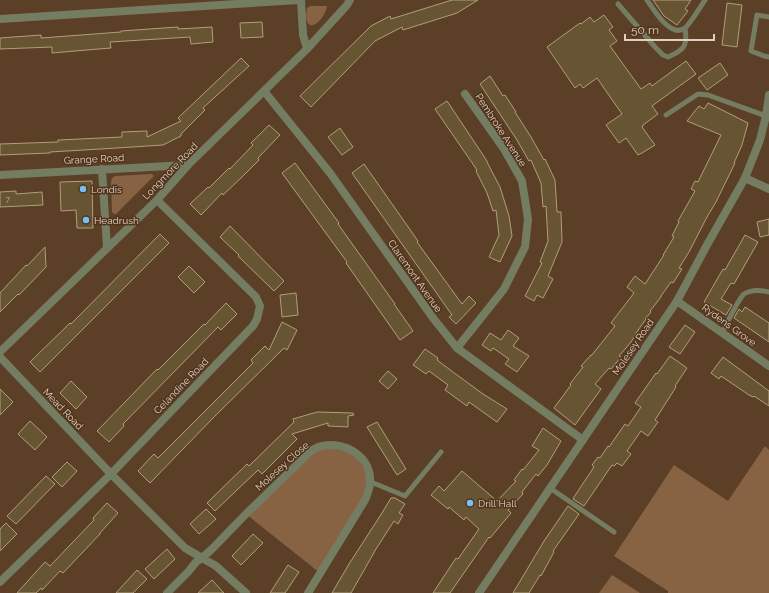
<svg xmlns="http://www.w3.org/2000/svg" width="769" height="593" viewBox="0 0 769 593" font-family="Raleway,sans-serif">
  <rect width="100%" height="100%" fill="#5b3f26"/>
  <path fill="#886343" d="M 310,6 L 326,6 L 327,7 C 323,24 302,37 307,8 Z
    M 152,174 L 154,176 L 116,214 L 114,214 L 112,212 L 111,182 L 112,178 L 115,176 Z
    M 320,446 L 356,453 L 371,482 L 320,573 L 246,514 Z
    M 765,446 L 769,450 L 769,593 L 668,593 L 668,591 L 614,556 L 674,465 L 728,501 Z
    M 612,575 L 640,593 L 599,593 Z"/>
  <path fill="#675433" stroke="#b29e7a" d="M 452,0 L 478,0 L 457,13 L 403,30 L 402,27 L 375,41 L 311,107 L 300,96 L 371,26 L 390,16 L 391,19 Z
    M 653,0 L 691,0 L 685,9 L 688,11 L 677,25 L 664,16 Z
    M 727,3 L 742,5 L 737,47 L 722,45 Z
    M 604,15 L 613,27 L 609,30 L 617,41 L 610,46 L 641,89 L 650,83 L 652,86 L 686,61 L 696,74 L 652,106 L 658,114 L 643,125 L 643,126 L 642,127 L 655,145 L 642,153 L 638,155 L 626,138 L 619,143 L 606,125 L 622,114 L 597,78 L 583,88 L 580,84 L 575,88 L 547,47 L 580,23 L 581,24 L 590,17 L 594,22 Z
    M 262,22 L 263,37 L 241,38 L 240,23 Z
    M 178,27 L 178,29 L 212,27 L 213,42 L 191,44 L 190,37 L 110,42 L 111,48 L 75,51 L 52,53 L 52,47 L 0,49 L 0,38 L 41,35 L 41,38 L 121,32 L 121,31 Z
    M 241,58 L 249,66 L 203,108 L 205,110 L 181,134 L 181,136 L 163,145 L 117,148 L 50,152 L 50,153 L 0,155 L 0,144 L 58,142 L 58,140 L 122,137 L 122,132 L 147,131 L 147,137 L 181,121 L 178,118 Z
    M 720,63 L 728,75 L 707,90 L 698,78 Z
    M 490,76 L 503,96 L 505,95 L 516,112 L 515,112 L 531,137 L 544,160 L 545,159 L 555,180 L 557,212 L 561,212 L 562,242 L 548,276 L 553,279 L 543,298 L 537,295 L 534,301 L 525,296 L 542,263 L 540,262 L 548,241 L 546,206 L 543,207 L 541,183 L 531,160 L 529,161 L 517,140 L 480,84 Z
    M 447,101 L 487,161 L 487,162 L 500,187 L 509,216 L 512,236 L 500,262 L 489,257 L 499,235 L 496,210 L 493,211 L 487,193 L 476,171 L 477,170 L 435,109 Z
    M 708,103 L 748,123 L 742,145 L 734,163 L 735,163 L 716,202 L 707,217 L 689,252 L 679,268 L 682,269 L 673,283 L 671,282 L 661,296 L 661,297 L 650,311 L 651,312 L 645,319 L 646,319 L 636,333 L 636,334 L 631,342 L 619,356 L 621,357 L 611,369 L 609,368 L 595,384 L 601,389 L 575,425 L 554,408 L 571,385 L 570,384 L 583,367 L 581,366 L 591,355 L 591,356 L 615,326 L 611,323 L 634,293 L 627,287 L 635,276 L 645,284 L 664,255 L 663,255 L 674,237 L 672,236 L 679,222 L 678,221 L 695,191 L 691,189 L 695,181 L 698,182 L 721,135 L 687,121 L 699,106 L 704,109 Z
    M 269,125 L 280,135 L 258,158 L 259,160 L 243,176 L 223,195 L 222,193 L 201,215 L 190,204 L 208,187 L 209,188 L 229,168 L 230,169 L 253,145 L 251,143 Z
    M 340,128 L 353,147 L 342,155 L 328,137 Z
    M 295,163 L 339,223 L 338,224 L 395,304 L 394,304 L 413,331 L 400,340 L 346,263 L 347,262 L 282,173 Z
    M 364,164 L 418,241 L 417,242 L 462,304 L 469,296 L 476,303 L 456,324 L 449,317 L 452,315 L 352,173 Z
    M 92,181 L 93,228 L 77,228 L 76,210 L 61,211 L 60,182 Z
    M 16,191 L 16,194 L 42,192 L 43,205 L 0,207 L 0,192 Z
    M 769,219 L 769,235 L 760,237 L 757,222 Z
    M 230,226 L 284,281 L 274,291 L 238,256 L 239,255 L 220,237 Z
    M 160,234 L 169,243 L 40,372 L 30,362 L 70,323 L 71,324 Z
    M 745,235 L 758,242 L 734,284 L 731,283 L 721,299 L 732,305 L 726,315 L 704,302 L 723,269 L 725,270 Z
    M 45,247 L 46,267 L 19,295 L 18,294 L 0,312 L 0,293 L 26,265 L 27,266 Z
    M 189,266 L 205,282 L 194,293 L 178,277 Z
    M 296,293 L 298,315 L 282,317 L 280,295 Z
    M 226,303 L 237,314 L 221,330 L 218,327 L 123,424 L 124,426 L 109,442 L 97,431 L 157,369 L 158,370 L 204,324 L 205,325 Z
    M 745,307 L 769,323 L 769,342 L 734,318 L 739,309 L 742,312 Z
    M 282,322 L 297,330 L 287,350 L 284,348 L 215,416 L 150,483 L 138,471 L 154,454 L 158,458 L 253,363 L 251,360 L 265,346 L 269,350 Z
    M 685,325 L 695,332 L 680,354 L 669,347 Z
    M 508,330 L 519,338 L 513,346 L 529,356 L 517,372 L 505,364 L 509,359 L 493,348 L 491,351 L 482,345 L 490,333 L 501,340 Z
    M 425,349 L 438,358 L 437,360 L 453,372 L 483,394 L 507,409 L 497,422 L 469,402 L 467,406 L 445,390 L 448,385 L 429,371 L 426,374 L 413,365 Z
    M 670,356 L 687,368 L 675,386 L 676,387 L 655,420 L 658,422 L 648,436 L 641,431 L 627,451 L 631,454 L 622,466 L 617,463 L 614,466 L 612,465 L 584,506 L 573,499 L 574,497 L 594,467 L 592,465 L 598,457 L 600,458 L 608,446 L 609,447 L 625,424 L 628,426 L 641,407 L 635,403 L 656,373 L 657,374 Z
    M 723,357 L 769,391 L 769,406 L 754,396 L 753,397 L 749,395 L 721,376 L 719,379 L 711,373 Z
    M 388,371 L 397,379 L 388,389 L 379,381 Z
    M 71,381 L 87,397 L 76,409 L 60,393 Z
    M 0,389 L 13,402 L 0,415 Z
    M 317,412 L 353,413 L 354,415 L 348,416 L 348,427 L 328,426 L 328,423 L 292,434 L 297,439 L 262,474 L 258,470 L 215,511 L 207,503 L 247,464 L 249,466 L 294,422 L 293,419 Z
    M 30,421 L 47,437 L 35,450 L 18,434 Z
    M 377,422 L 406,469 L 397,475 L 367,427 Z
    M 543,428 L 561,441 L 547,465 L 538,476 L 536,474 L 522,492 L 523,494 L 508,510 L 511,513 L 490,538 L 489,537 L 450,593 L 433,593 L 456,558 L 458,559 L 479,529 L 466,517 L 464,520 L 449,507 L 448,509 L 431,495 L 439,486 L 444,491 L 462,471 L 497,501 L 516,481 L 514,480 L 522,469 L 523,470 L 539,450 L 532,446 Z
    M 67,462 L 77,471 L 62,487 L 52,477 Z
    M 46,476 L 55,484 L 16,524 L 7,516 Z
    M 391,498 L 395,498 L 405,504 L 399,513 L 403,515 L 398,524 L 394,521 L 376,549 L 351,593 L 332,593 L 349,564 L 382,513 Z
    M 107,503 L 118,513 L 100,533 L 100,534 L 63,573 L 60,571 L 42,590 L 41,588 L 36,593 L 17,593 L 45,562 L 50,566 L 94,520 L 93,518 Z
    M 568,506 L 579,514 L 553,551 L 554,552 L 541,576 L 540,575 L 529,593 L 513,593 L 544,541 Z
    M 206,509 L 216,519 L 199,534 L 190,524 Z
    M 6,523 L 17,534 L 0,551 L 0,529 Z
    M 253,534 L 263,543 L 241,565 L 232,556 Z
    M 167,549 L 175,559 L 154,579 L 145,569 Z
    M 288,565 L 299,572 L 285,593 L 270,593 Z
    M 137,570 L 147,579 L 133,593 L 116,593 Z
    M 212,580 L 224,593 L 198,593 Z"/>
  <g fill="none" stroke-linecap="round" stroke-linejoin="round">
    <path stroke="#747d61" stroke-width="5" d="M 647,0 C 653,9 671,39 685,28 C 690,24 701,6 705,0
      M 618,4 L 655,47 L 663,55 L 668,57 C 684,50 688,46 685,28
      M 769,17 L 757,15 L 751,51 L 764,56 L 769,57
      M 666,115 L 698,94 L 708,95 L 766,116
      M 722,333 C 726,325 739,298 744,294 C 752,289 761,290 769,292
      M 371,482 L 405,496 L 441,452
      M 550,488 L 614,532"/>
    <path stroke="#747d61" stroke-width="8" d="M 301,0 L 303,35 L 307,49
      M 0,19 L 299,0
      M 264,91 L 330,173 L 433,318 L 457,348 L 583,440
      M 102,169 L 107,248
      M 0,175 L 188,165
      M 745,178 L 769,189
      M 677,301 L 769,366
      M 457,348 L 504,289 L 525,247 L 528,219 L 522,181 L 504,149 L 465,94
      M 0,352 L 157,200 L 188,165 L 307,49 L 347,5 L 350,0
      M 0,357 L 111,474 L 185,548 L 216,566 L 246,593
      M 0,582 L 111,474 L 253,326 L 257,319 L 260,306 L 256,297 L 157,200
      M 167,593 L 188,572 L 196,562 L 202,558 L 212,549 L 246,514 L 311,451 C 315,449 318,446 322,446 C 345,441 372,457 370,482 C 370,489 367,495 365,500 L 308,593"/>
    <path stroke="#747d61" stroke-width="8" d="M 479,593 L 677,301 L 707,245 L 745,178 L 760,140 L 766,116 L 769,95"/>
  </g>
  <g fill="#76c0f7" stroke="#50341c" stroke-width="1.5">
    <circle cx="83" cy="189" r="4"/>
    <circle cx="86" cy="220" r="4"/>
    <circle cx="470" cy="503" r="4"/>
  </g>
  <g text-anchor="middle" dominant-baseline="central" stroke-width="3" stroke-linejoin="round" paint-order="stroke">
    <g font-size="8" fill="#c2b09e">
      <text x="8" y="199">7</text>
    </g>
    <g font-size="10" fill="#e0cfc1" stroke="#50341c">
      <text transform="translate(501 130) rotate(57)">Pembroke Avenue</text>
      <text transform="translate(94 159) rotate(-3)">Grange Road</text>
      <text transform="translate(170 171) rotate(-46)">Longmore Road</text>
      <text transform="translate(415 276) rotate(55)">Claremont Avenue</text>
      <text transform="translate(729 325) rotate(36)">Rydens Grove</text>
      <text transform="translate(633 347) rotate(-56)">Molesey Road</text>
      <text transform="translate(181 386) rotate(-46)">Celandine Road</text>
      <text transform="translate(63 409) rotate(46)">Mead Road</text>
      <text transform="translate(282 466) rotate(-42)">Molesey Close</text>
    </g>
    <g font-size="10" fill="#e0cfc1" stroke="#50341c" text-anchor="start">
      <text x="91" y="189">Londis</text>
      <text x="94" y="220">Headrush</text>
      <text x="478" y="503">Drill Hall</text>
    </g>
  </g>
  <path d="M625 34v6h89v-6" fill="none" stroke="#e0cfc1" stroke-width="2"/>
  <text x="631" y="34" font-size="12" fill="#e0cfc1" stroke="#50341c" stroke-width="3" paint-order="stroke">50 m</text>
</svg>
